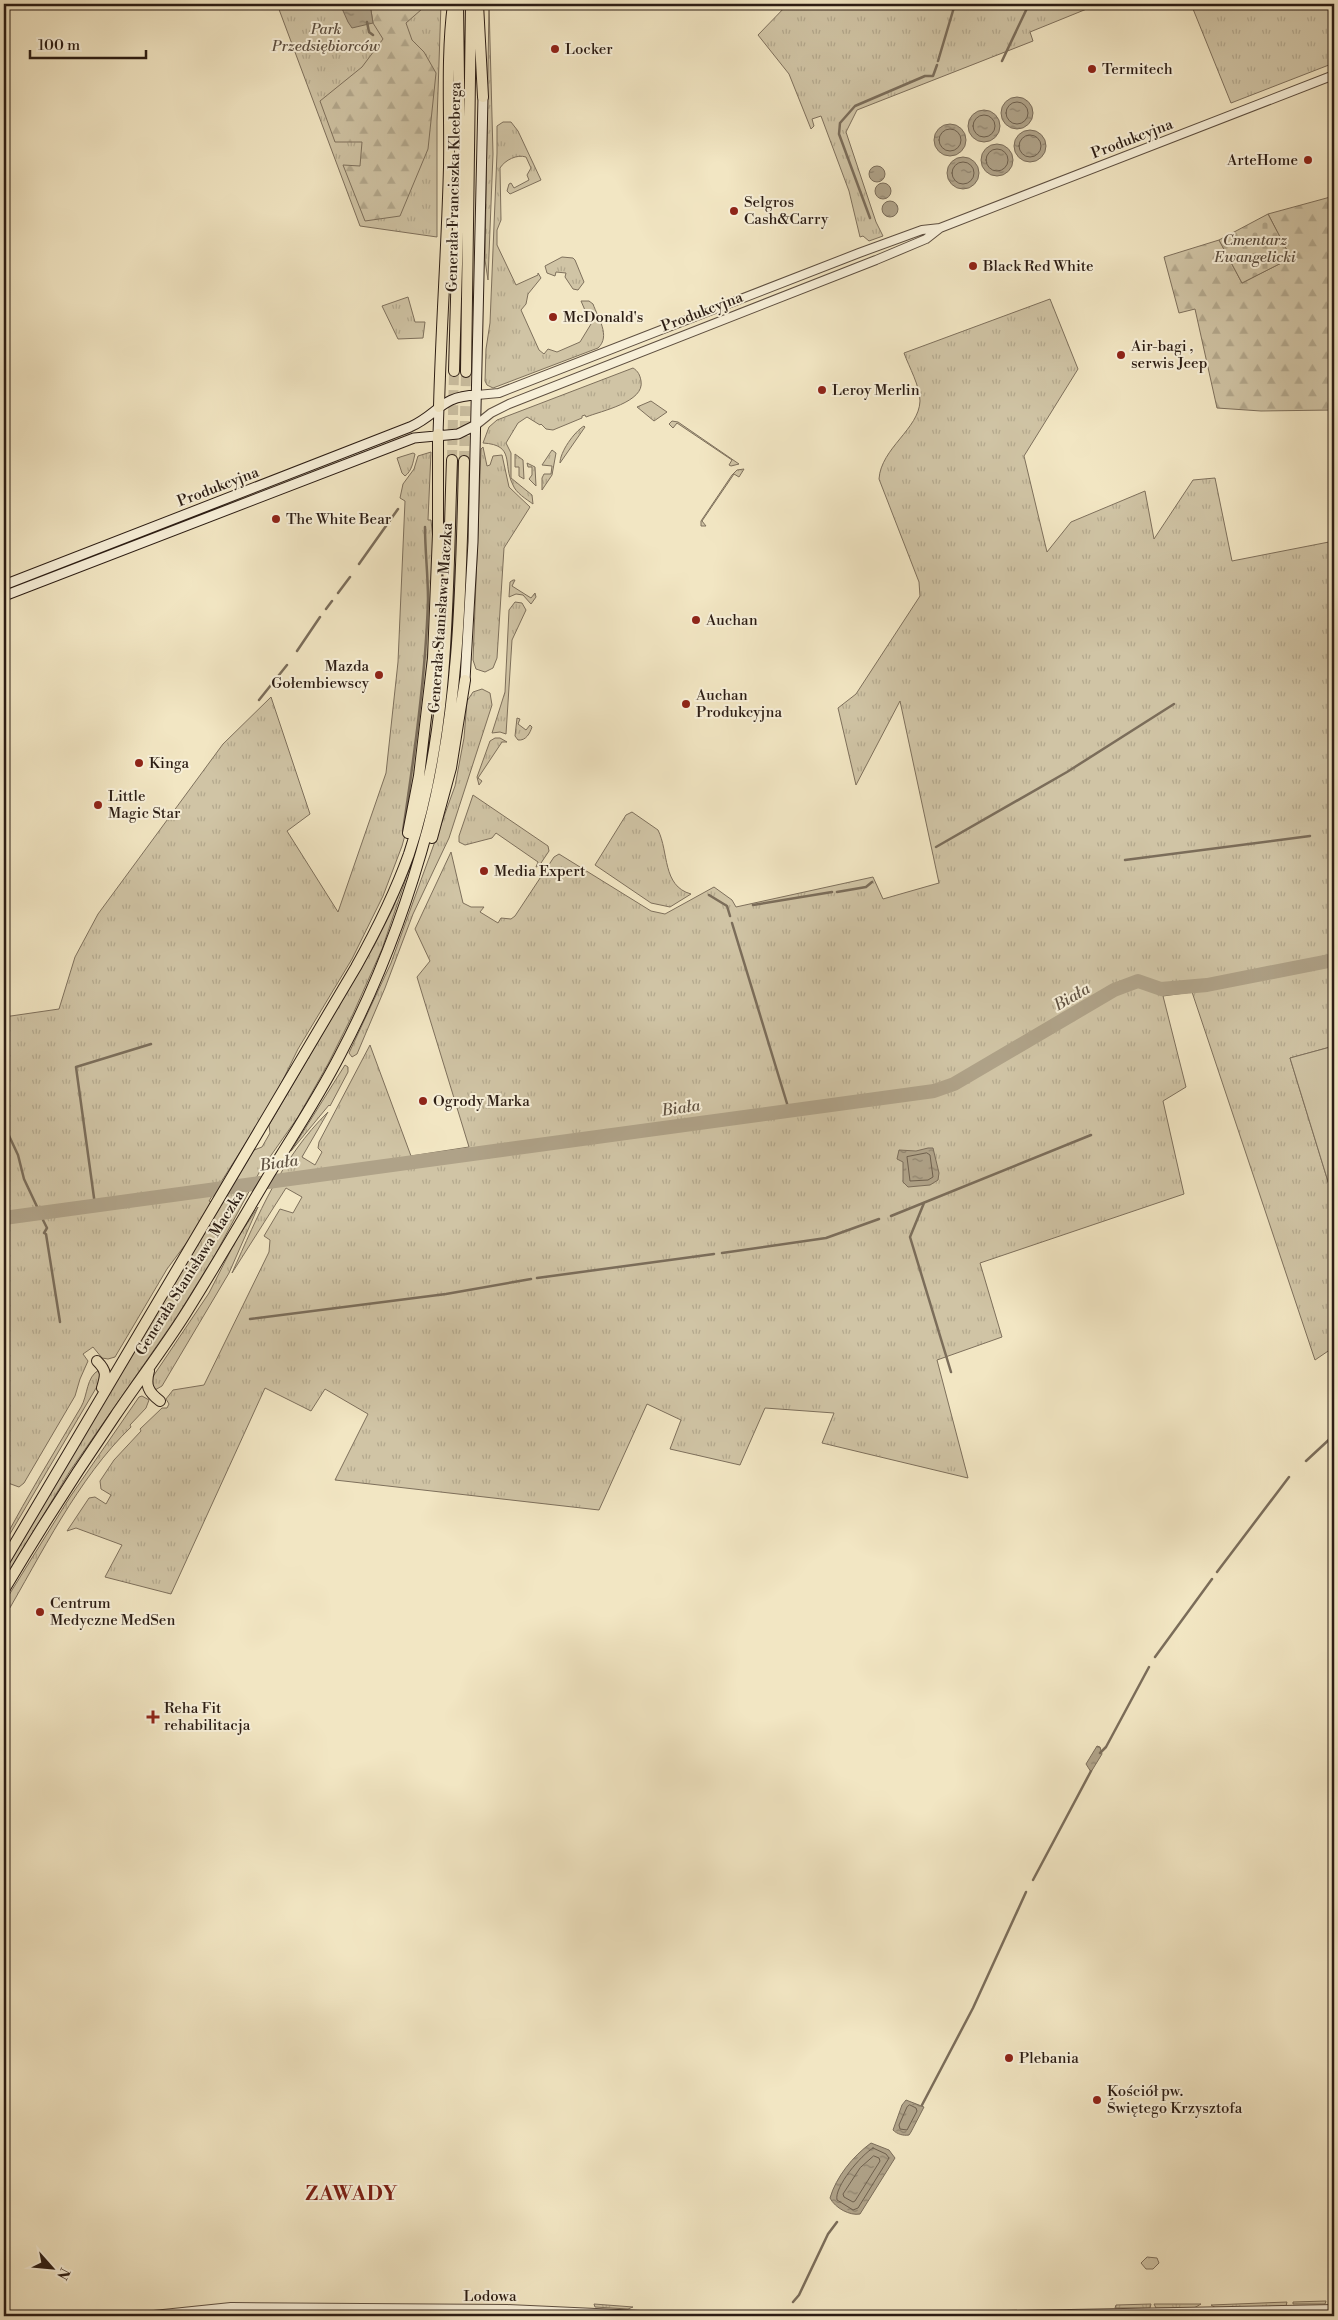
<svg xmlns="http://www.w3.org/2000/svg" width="1338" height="2320" viewBox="0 0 1338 2320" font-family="'Libre Bodoni',serif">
  <defs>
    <pattern id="grass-tufts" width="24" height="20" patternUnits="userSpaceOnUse" patternTransform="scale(1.25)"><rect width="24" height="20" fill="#d0c4a5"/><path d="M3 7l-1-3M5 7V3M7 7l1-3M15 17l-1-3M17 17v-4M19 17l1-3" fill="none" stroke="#b3a88d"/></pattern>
    <pattern id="forest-firs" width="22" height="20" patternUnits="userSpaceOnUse" patternTransform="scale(1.25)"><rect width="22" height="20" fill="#d0c4a5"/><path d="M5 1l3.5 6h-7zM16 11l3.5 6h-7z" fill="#b3a88d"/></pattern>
    <pattern id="cemetery-stones" width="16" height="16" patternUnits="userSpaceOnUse" patternTransform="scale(1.25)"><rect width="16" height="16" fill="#d0c4a5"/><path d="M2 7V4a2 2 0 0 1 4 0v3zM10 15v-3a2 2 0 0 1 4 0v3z" fill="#b3a88d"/></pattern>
    <pattern id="water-ripples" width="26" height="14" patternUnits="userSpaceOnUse" patternTransform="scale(1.25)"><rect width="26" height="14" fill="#afa288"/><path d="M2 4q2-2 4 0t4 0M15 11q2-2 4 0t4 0" fill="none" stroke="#8f836e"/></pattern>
  </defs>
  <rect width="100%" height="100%" fill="#f2e6c3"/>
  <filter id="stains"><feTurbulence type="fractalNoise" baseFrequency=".004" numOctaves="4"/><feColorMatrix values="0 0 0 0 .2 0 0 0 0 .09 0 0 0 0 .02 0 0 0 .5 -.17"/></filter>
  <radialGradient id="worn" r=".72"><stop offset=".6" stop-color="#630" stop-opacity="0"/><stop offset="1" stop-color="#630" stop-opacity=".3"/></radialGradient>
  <path fill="url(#grass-tufts)" stroke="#7e705c" d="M 277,4 L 441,4 L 437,121 L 437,237 L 360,226 Z
    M 489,4 L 493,154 L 488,280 L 485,260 Z
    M 788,4 L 1099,4 L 1030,32 L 1033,41 L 857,110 L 846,132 L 876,222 L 883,236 L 869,241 L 863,236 L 860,237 L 849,191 L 821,116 L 812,119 L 814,126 L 811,129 L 789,74 L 758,35 Z
    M 1191,4 L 1334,4 L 1334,63 L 1231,103 Z
    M 503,122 L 511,122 L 518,131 L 541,180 L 510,194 L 507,191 L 509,184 L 511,183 L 514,188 L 529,180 L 527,175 L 531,168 L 526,157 C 517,154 505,160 500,168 L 501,220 L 497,230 L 497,245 L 516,285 L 538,275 L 538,273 L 541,278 L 528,294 L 526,304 L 521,310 L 539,350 L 544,354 L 548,349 L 557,352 L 580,342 L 591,324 L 581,301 L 589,301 L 593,304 C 598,318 611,336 598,348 L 493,388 L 487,385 L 485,381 L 486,349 L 490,323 L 497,153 L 497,126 Z
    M 562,257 L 573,258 L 575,260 L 584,282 L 578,290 L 573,289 L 565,277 L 566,273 L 556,272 L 555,276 L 547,273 L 545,266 Z
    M 408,297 L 415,322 L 425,322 L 423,338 L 398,339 L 382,306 Z
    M 1050,299 L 1078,369 L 1024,456 L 1047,552 L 1071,522 L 1145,491 L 1154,539 L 1193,480 L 1215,478 L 1232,561 L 1334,541 L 1334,1046 L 1290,1058 L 1334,1201 L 1334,1347 L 1315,1360 L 1192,992 L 1163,996 L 1186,1087 L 1163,1101 L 1184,1194 L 980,1263 L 1002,1337 L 937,1360 L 968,1478 L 822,1443 L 834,1413 L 765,1408 L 740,1465 L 670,1449 L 681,1420 L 647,1404 L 599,1510 L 335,1480 L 368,1414 L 325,1389 L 311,1411 L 265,1388 L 171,1594 L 105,1577 L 122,1545 L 76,1528 L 67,1531 L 89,1498 L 95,1497 L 106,1504 L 111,1495 L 101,1489 L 100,1481 L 114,1460 L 141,1431 L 140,1429 L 162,1408 L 167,1408 L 169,1404 L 166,1399 L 173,1390 L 204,1385 L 269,1252 L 270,1240 L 264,1236 L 280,1209 L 293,1213 L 302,1197 L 286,1188 L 232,1273 C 258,1215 282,1157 328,1112 L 302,1157 L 315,1165 L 322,1152 L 318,1148 L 319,1142 L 370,1045 L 411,1156 L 469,1147 L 417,977 L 430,961 L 415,929 L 451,852 L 463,903 L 471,907 L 484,907 L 480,912 L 498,923 L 501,918 L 511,919 L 515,916 L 554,857 L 559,854 L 651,911 L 665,914 L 714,887 L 732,900 L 736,907 L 873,877 L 883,899 L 939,883 L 900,701 L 856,785 L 838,708 L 856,694 L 920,596 L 919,582 L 879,479 C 881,448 919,429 920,401 C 920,386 909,367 904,353 Z
    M 633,368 C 638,371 640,375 641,381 C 645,402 601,411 586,417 L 585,415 L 582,416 L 582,418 L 553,430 L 546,429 L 541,424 L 540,425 L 527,417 L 518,423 L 506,443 L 511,453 L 511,478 L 532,495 L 533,504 C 526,499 516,493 513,485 C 502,464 516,445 483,443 L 489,427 L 497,420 Z
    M 651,401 L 667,412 L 654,421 L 637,407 Z
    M 672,421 L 678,422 L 739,464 L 731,466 L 729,465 L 732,460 L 677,423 L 673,428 L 669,424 Z
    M 584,426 L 585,427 L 560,463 C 560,452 574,432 584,426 Z
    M 483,447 L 487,466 L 490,465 L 493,456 L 502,455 L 509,487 L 530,507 L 504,548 L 497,658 L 493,668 L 485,672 L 476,669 L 473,660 L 481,449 Z
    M 552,450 L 556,453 L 552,475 L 542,490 L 542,478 L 544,474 L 551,474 L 552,466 L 542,465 Z
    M 431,452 L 428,520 L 431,520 L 433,540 L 430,631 L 423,709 L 407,828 L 402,846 L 383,896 L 352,959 L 298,1049 L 273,1100 L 209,1201 L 211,1202 L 194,1233 L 167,1269 L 115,1357 L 108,1359 L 102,1358 L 93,1347 L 83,1354 L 88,1361 L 80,1379 L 75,1396 L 24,1483 L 19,1487 L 8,1483 L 4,1489 L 4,1017 L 59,1009 L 75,957 L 98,914 L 223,744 L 271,697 L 310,814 L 287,831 L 338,912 L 386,773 L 398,662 L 405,501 L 400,498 L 403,484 L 414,469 L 418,456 Z
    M 413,453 L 415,454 C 413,462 412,471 405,476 L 402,473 L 397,458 Z
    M 515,454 L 523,460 L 524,479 L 519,476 L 519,467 L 515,467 Z
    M 527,463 L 535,467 L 536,486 L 529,479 L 532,475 L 532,467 L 528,467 Z
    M 744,469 L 739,477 L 734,474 L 702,521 L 706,526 L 701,526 L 701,521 L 732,475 L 737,470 Z
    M 513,580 L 515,580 L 512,586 L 531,598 L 535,593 L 536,597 L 531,604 L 523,595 L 516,594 L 509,597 L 510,582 Z
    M 515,602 L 522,603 L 526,610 L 512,640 L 506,734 L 500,732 L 492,733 L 505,692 L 509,610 Z
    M 482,689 L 490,693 L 492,705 L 449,838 L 413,914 L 385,988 L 357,1054 L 352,1057 L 349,1053 L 391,963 L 455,786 L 464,738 L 467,701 L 473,692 Z
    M 517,718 L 520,719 L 518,724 L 526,730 L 530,725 L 532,727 C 530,733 526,741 518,740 L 515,736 Z
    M 495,738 L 500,738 L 507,742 L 502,742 L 478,778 L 482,781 L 479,785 L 477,777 L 490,741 Z
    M 473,795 L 548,846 L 549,851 L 539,866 L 536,867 L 538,862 L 496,833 L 492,838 L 465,845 L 459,842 L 459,836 Z
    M 632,812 L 658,830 C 669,852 662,886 691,894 L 670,907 L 651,903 L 595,865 L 626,815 Z
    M 415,852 L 382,949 L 353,1014 L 328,1064 L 298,1117 L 260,1171 L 215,1255 L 176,1318 L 70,1471 L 4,1580 L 4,1571 L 254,1150 L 262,1147 L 270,1133 L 269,1125 L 374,946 L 393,908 Z
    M 345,1065 L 348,1067 L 348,1072 L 330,1106 L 329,1105 L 291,1151 Z
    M 258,1207 L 229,1273 L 162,1386 L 155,1390 L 150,1387 L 150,1381 L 209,1293 L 235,1242 Z
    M 99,1370 L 102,1378 L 4,1544 L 4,1540 C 28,1495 55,1451 81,1407 C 88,1395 86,1377 99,1370 Z
    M 142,1396 L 149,1400 L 146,1408 L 130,1425 L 131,1427 C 78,1478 41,1555 4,1618 L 4,1604 L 12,1590 L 70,1497 L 139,1397 Z
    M 1147,2257 L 1157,2258 L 1159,2263 L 1153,2269 L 1146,2269 L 1141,2263 Z
    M 1326,2301 L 1325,2304 L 1293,2304 L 1293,2302 Z
    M 1287,2302 L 1286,2306 L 1216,2308 L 1211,2305 Z
    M 594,2304 L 633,2307 L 628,2309 L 595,2307 Z
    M 1151,2304 L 1150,2308 L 1115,2308 L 1116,2305 Z
    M 1154,2304 L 1201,2304 L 1194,2308 L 1156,2308 Z"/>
  <path fill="url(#forest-firs)" stroke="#7e705c" d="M 370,4 L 421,4 L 422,9 L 406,23 L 412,40 L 424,52 L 436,73 L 428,149 L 400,216 L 365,221 L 343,165 L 360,166 L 362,142 L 335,142 L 320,101 L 362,67 L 383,39 L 373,23 Z
    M 1334,196 L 1334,410 L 1261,411 L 1217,408 L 1195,309 L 1179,313 L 1164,257 L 1219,240 L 1242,283 L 1291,258 L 1268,214 Z"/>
  <path fill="url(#cemetery-stones)" stroke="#7e705c" d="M 1268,214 L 1291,258 L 1242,283 L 1219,240 Z"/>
  <path fill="#d0c4a5" stroke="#7e705c" d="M 1334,1046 L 1334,1201 L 1290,1058 Z"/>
  <path fill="url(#water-ripples)" stroke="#7b6d5a" d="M 340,4 L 370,4 L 373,23 L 352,28 L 348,22 Z
    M1001 113a16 16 0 1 1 32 0a16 16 0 1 1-32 0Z
    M968 126a16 16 0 1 1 32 0a16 16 0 1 1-32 0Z
    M934 140a16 16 0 1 1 32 0a16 16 0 1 1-32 0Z
    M1014 146a16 16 0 1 1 32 0a16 16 0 1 1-32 0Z
    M981 160a16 16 0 1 1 32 0a16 16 0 1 1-32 0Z
    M947 173a16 16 0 1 1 32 0a16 16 0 1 1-32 0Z
    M869 174a8 8 0 1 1 16 0a8 8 0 1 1-16 0Z
    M875 191a8 8 0 1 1 16 0a8 8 0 1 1-16 0Z
    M882 209a8 8 0 1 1 16 0a8 8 0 1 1-16 0Z
    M 928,1148 L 933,1148 L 939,1173 L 938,1180 L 930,1185 L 908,1187 L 903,1182 L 903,1162 L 897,1159 L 899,1150 L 916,1151 Z
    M 1097,1746 L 1100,1747 L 1102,1754 L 1091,1772 L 1086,1764 Z
    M 906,2100 L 924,2107 L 911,2132 L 909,2135 C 903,2136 897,2134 893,2130 L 902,2105 Z
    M 871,2143 L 889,2150 L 895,2158 L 860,2214 C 850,2216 835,2208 830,2198 C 836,2177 853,2156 871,2143 Z"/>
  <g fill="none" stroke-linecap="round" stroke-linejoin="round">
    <path stroke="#6e604e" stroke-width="1" d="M1006 113a11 11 0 1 1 22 0a11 11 0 1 1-22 0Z
      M973 126a11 11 0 1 1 22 0a11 11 0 1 1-22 0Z
      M939 140a11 11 0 1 1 22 0a11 11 0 1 1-22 0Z
      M1019 146a11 11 0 1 1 22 0a11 11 0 1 1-22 0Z
      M986 160a11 11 0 1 1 22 0a11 11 0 1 1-22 0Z
      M952 173a11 11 0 1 1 22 0a11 11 0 1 1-22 0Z
      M 927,1153 L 930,1155 L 933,1177 L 928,1180 L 910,1181 L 907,1157 Z
      M 910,2105 L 916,2108 L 917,2111 L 907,2130 L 900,2129 L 899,2125 L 907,2107 Z
      M 873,2148 L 886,2154 L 889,2158 L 858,2208 L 853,2210 L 837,2200 C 834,2187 861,2155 873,2148 Z
      M 874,2156 L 879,2158 L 880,2161 L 855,2201 L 853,2202 L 844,2197 L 843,2194 L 860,2168 Z"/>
    <path stroke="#7b6d5a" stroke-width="2.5" d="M 367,22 L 369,32 L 373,35
      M 938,61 L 955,4
      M 1002,61 L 1029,4
      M 870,218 L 839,134 L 840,123 L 855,106 L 925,76 L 933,76 L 937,65
      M 359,564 L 398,509
      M 338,593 L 350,577
      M 326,609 L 332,601
      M 297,651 L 320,617
      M 259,700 L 287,665
      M 403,831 C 414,757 426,673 428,599 C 428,575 425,551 425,527
      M 936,847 L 1067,772 L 1174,704
      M 1125,860 L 1310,836
      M 837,892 L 866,887 L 872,882
      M 709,895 L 727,906 L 730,916
      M 753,905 L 832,892
      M 732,923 L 789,1110
      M 4,1125 L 18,1155 L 24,1179 L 40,1213
      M 924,1203 L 910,1237 L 951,1372
      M 95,1205 L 76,1067 L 151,1044
      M 43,1213 L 43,1220 L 47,1228 L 44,1233 L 46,1234 L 60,1322
      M 891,1216 L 1091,1135
      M 722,1253 L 826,1238 L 879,1219
      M 537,1278 L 714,1254
      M 250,1319 L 446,1294 L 531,1279
      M 1306,1461 L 1334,1435
      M 1217,1572 L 1289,1477
      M 1155,1657 L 1212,1579
      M 1100,1753 L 1106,1747 L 1149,1667
      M 1033,1880 L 1091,1771
      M 922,2105 L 973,2008 L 1026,1892
      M 793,2302 L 799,2295 L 828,2234 L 837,2222"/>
    <path stroke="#afa288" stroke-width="14" d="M 4,1218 L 934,1091 L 954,1084 L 1114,990 L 1138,981 L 1161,989 L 1207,985 L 1334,960"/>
    <path stroke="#cabea0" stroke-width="10" stroke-dasharray="10 5" stroke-linecap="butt" d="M 452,460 L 454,371
      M 464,461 L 466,372"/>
    <defs>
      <path id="tertiary" d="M 477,395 L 499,393 L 859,253 L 922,230 L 940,228 L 1334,75
        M 476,425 L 491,413 L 509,404 L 876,260 L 926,239 L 940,228
        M 144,2316 L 231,2307 L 507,2309 L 640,2315 L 836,2316
        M 956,2316 L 1334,2309"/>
      <path id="secondary" d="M 438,434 L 439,407
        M 4,585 L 410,427 C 439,414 440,396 477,395
        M 4,596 L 414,438 L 458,434 L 476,425
        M 465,680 L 473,542 L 483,97"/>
      <path id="trunk" d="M 478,4 L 483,97
        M 454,371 L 460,157 L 458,4
        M 466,372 L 471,4
        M 439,407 C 441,327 447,247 449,167 C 450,113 446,58 453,4
        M 408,833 L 419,776 L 433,658 L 438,534 L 438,434
        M 432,838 L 451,768 L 465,680
        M 97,1361 C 107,1371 106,1375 102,1388
        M 149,1371 C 145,1385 148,1392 160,1401
        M 4,1562 L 356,967 C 376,931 395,893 409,854 C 451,728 447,591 452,460
        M 4,1590 C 39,1531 76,1473 115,1416 C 138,1382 164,1348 186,1313 C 215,1267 242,1220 270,1173 C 294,1134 319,1096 340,1055 C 378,983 407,906 428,828 C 460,708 461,583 464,461"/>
    </defs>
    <use href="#tertiary" stroke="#5e4f40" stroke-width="10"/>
    <use href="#secondary" stroke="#2c1d14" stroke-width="11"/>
    <use href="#trunk" stroke="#2c1d14" stroke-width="12"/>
    <use href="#tertiary" stroke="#f7efd8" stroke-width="8"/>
    <use href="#secondary" stroke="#f7efd8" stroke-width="9"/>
    <use href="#trunk" stroke="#f2e6c3" stroke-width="10"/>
  </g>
  <g fill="#8f2418" stroke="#f7efd8" stroke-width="2">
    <circle cx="555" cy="49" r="5"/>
    <circle cx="1092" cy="69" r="5"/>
    <circle cx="1308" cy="160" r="5"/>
    <circle cx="734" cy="211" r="5"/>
    <circle cx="973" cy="266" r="5"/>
    <circle cx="553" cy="317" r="5"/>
    <circle cx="1121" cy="355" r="5"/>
    <circle cx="822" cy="390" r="5"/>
    <circle cx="276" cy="519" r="5"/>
    <circle cx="696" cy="620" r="5"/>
    <circle cx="379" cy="675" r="5"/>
    <circle cx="686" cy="704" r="5"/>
    <circle cx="139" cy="763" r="5"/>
    <circle cx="98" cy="805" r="5"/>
    <circle cx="484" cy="871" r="5"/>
    <circle cx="423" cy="1101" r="5"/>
    <circle cx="40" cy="1612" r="5"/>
    <path d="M150.5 1709.5h5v5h5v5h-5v5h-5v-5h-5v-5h5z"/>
    <circle cx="1009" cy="2058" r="5"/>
    <circle cx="1097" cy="2100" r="5"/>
  </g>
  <g text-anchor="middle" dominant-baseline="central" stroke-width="4" stroke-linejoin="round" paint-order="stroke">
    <g font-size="15" font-style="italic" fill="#5d4f40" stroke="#f7efd8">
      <text x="326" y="29">Park<tspan x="326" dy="17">Przedsiębiorców</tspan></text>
      <text x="1255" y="240">Cmentarz<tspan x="1255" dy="17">Ewangelicki</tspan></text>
    </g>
    <g font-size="15" fill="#2c1d14" stroke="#f7efd8" text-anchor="start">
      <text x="565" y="49">Locker</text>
      <text x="1102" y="69">Termitech</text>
      <text x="1298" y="160" text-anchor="end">ArteHome</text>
      <text x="744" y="202">Selgros<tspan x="744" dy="17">Cash&amp;Carry</tspan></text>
      <text x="983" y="266">Black Red White</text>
      <text x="563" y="317">McDonald's</text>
      <text x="1131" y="346">Air-bagi ,<tspan x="1131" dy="17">serwis Jeep</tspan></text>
      <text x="832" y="390">Leroy Merlin</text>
      <text x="286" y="519">The White Bear</text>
      <text x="706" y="620">Auchan</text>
      <text x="369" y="666" text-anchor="end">Mazda<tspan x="369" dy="17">Gołembiewscy</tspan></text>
      <text x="696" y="695">Auchan<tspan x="696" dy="17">Produkcyjna</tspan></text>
      <text x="149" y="763">Kinga</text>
      <text x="108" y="796">Little<tspan x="108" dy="17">Magic Star</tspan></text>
      <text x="494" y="871">Media Expert</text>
      <text x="433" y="1101">Ogrody Marka</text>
      <text x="50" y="1603">Centrum<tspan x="50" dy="17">Medyczne MedSen</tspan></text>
      <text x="164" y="1708">Reha Fit<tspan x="164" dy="17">rehabilitacja</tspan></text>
      <text x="1019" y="2058">Plebania</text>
      <text x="1107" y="2091">Kościół pw.<tspan x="1107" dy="17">Świętego Krzysztofa</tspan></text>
    </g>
    <g font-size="15" fill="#2c1d14" stroke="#f7efd8">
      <text transform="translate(1132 139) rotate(-21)">Produkcyjna</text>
      <text transform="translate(454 187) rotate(-89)">Generała Franciszka Kleeberga</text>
      <text transform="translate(702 312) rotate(-21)">Produkcyjna</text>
      <text transform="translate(218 487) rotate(-21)">Produkcyjna</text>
      <text transform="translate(441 618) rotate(-86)">Generała Stanisława Maczka</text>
      <text transform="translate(190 1273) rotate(-58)">Generała Stanisława Maczka</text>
      <text x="490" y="2296">Lodowa</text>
    </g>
    <g font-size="16" font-style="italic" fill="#605242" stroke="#f7efd8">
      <text transform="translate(1072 997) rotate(-30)">Biała</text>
      <text transform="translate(681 1108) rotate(-8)">Biała</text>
      <text transform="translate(279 1163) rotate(-8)">Biała</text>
    </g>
    <g font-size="20" font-weight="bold" letter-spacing="1" fill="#7a1f14" stroke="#f7efd8">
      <text x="352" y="2194">ZAWADY</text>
    </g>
  </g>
  <rect width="1338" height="2320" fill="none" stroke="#f2e6c3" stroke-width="20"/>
  <rect x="5" y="5" width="1328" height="2310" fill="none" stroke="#2c1d14" stroke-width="2.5"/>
  <rect x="10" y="10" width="1318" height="2300" fill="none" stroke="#2c1d14"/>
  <g transform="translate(52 2268) rotate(117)" stroke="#f7efd8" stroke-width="4" paint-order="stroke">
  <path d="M0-4L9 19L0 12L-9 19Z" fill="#2c1d14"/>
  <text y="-8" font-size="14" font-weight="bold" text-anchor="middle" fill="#2c1d14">N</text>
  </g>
  <path d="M30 50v8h116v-8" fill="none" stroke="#2c1d14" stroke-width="2.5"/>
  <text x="38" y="50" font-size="15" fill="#2c1d14" stroke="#f7efd8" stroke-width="4" paint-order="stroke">100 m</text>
  <rect width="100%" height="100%" filter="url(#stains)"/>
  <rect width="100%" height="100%" fill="url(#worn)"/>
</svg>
